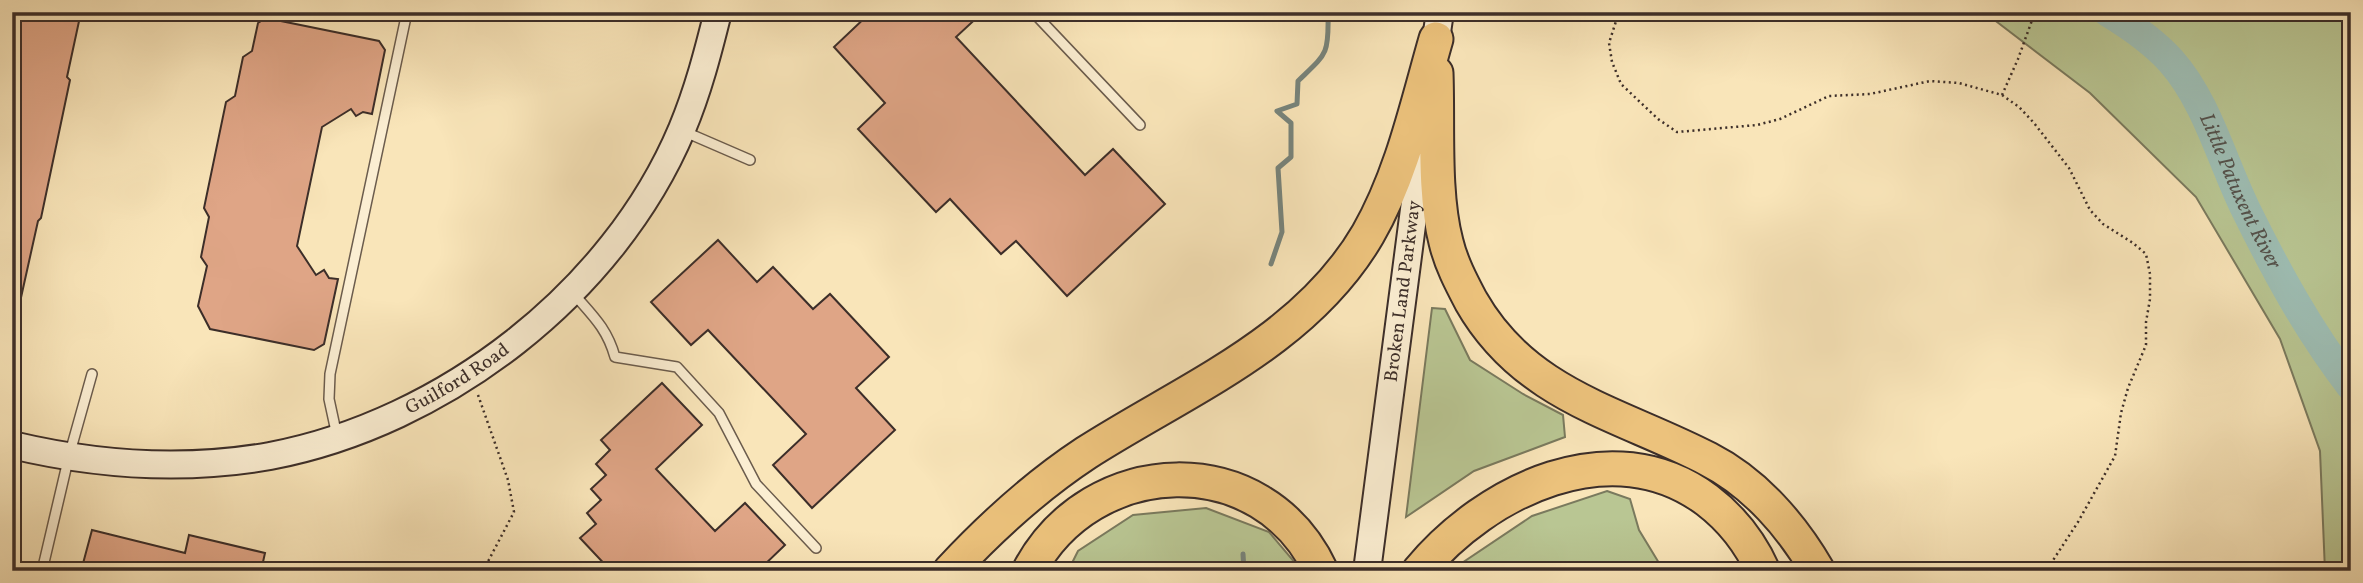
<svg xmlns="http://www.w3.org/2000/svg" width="2363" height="583" viewBox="0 0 2363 583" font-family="Vollkorn,serif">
  <rect width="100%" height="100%" fill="#f9e5b9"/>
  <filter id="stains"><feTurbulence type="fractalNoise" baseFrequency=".00286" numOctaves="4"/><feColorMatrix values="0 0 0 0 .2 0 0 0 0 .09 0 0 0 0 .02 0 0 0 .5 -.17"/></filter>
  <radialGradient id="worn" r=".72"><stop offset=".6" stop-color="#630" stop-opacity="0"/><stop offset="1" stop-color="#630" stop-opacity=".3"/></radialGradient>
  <path fill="#b9c693" stroke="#7a7a5e" stroke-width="2" d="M 1984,12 L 2351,12 L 2351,571 L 2325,571 L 2320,451 L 2280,339 L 2196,197 L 2090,93 Z
    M 1432,308 L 1445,309 L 1470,360 L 1523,394 L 1563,415 L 1565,437 L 1474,471 L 1406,517 Z
    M 1607,491 L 1630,499 L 1639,530 L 1659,563 L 1680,571 L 1450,571 L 1532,516 Z
    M 1206,508 L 1269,532 L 1302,571 L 1068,571 L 1078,551 L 1133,515 Z"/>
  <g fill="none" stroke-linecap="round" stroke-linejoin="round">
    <path stroke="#77847c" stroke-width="5" d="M 1271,264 L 1282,232 L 1278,168 L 1291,157 L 1291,123 L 1277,111 L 1297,104 L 1298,81 C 1326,54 1329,55 1328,15 L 1331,12
      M 2334,364 L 2351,352
      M 1243,554 L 1244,571"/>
    <path stroke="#9ebeb4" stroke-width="30" id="s1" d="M 2108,12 C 2131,26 2153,41 2171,61 C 2206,100 2222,161 2245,208 C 2276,271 2308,330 2351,386"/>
  </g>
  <path fill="#dfa586" stroke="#3c2e29" stroke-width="2" d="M 12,12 L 81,12 L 67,77 L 70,80 L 41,218 L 38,221 L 18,311 L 12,310 Z
    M 871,12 L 983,12 L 956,37 L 1085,175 L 1113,149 L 1165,204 L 1067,296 L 1016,241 L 1001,254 L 950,199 L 936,212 L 858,129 L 885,103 L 834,47 Z
    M 266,18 L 379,41 L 385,50 L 372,114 L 363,112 L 356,116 L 351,109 L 322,127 L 297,246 L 316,275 L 324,270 L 329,278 L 338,279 L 324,344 L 314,350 L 210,329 L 198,306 L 207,266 L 201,257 L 209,217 L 204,208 L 226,102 L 235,96 L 243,57 L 252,51 L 258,23 Z
    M 718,240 L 757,282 L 773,267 L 813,309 L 830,294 L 889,357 L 856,388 L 895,430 L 812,508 L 773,465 L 806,434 L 708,330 L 691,345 L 651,302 Z
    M 662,383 L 702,425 L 656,469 L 715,531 L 745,503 L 785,545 L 758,571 L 611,571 L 580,538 L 596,524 L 587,513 L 601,500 L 591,489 L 606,475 L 596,464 L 610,450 L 601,440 Z
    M 92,530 L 185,553 L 189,535 L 265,553 L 261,571 L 81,571 Z"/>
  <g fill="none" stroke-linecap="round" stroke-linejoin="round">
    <defs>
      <path id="lane" d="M 1033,12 L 1140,125
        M 683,131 L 750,160
        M 573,293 C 592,315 607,328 615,357 L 677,367 L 719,413 L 756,484 L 816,548
        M 337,436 L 329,399 L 330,374 L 407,12
        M 42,571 L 69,456 L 92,374"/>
      <g id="secondary">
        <path d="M 1433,59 L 1440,12"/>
        <path id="s2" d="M 12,445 C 96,465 185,471 270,456 C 444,423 613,293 682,129 C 698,91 708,52 718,12"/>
        <path id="s3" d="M 1367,571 L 1425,125"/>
      </g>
      <path id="highway" d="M 1436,73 C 1438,125 1433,193 1446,242 C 1451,263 1461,282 1471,301 C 1525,396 1619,413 1708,459 C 1755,483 1792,526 1818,571
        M 950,571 C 991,527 1036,486 1086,453 C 1186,389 1305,342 1368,234 C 1402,175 1417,105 1436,39
        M 1029,571 C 1091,453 1263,446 1321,571
        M 1419,571 C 1486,490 1612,429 1707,500 C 1732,519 1750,542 1763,571"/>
    </defs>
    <use href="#lane" stroke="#6b5c4d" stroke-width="12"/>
    <use href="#secondary" stroke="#3c2e29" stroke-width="30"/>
    <use href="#highway" stroke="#3c2e29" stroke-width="37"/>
    <path stroke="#3c2e29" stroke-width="2.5" stroke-dasharray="2 3.5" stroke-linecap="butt" d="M 1619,12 L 1609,43 L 1612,62 L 1621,84 L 1658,119 L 1677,132 L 1757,125 L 1780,119 L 1829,96 L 1870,94 L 1930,81 L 1959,83 L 2002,95 L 2019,107 L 2034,123 L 2069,168 L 2090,210 L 2103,224 L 2133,243 L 2146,254 L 2150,274 L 2150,299 L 2146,322 L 2146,345 L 2128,388 L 2121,413 L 2115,456 L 2078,522 L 2046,571
      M 2002,95 L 2018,59 L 2035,12
      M 478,395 L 508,480 L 514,512 L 483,571"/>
    <use href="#lane" stroke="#fbeed2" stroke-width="9"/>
    <use href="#secondary" stroke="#fbeed2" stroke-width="26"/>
    <use href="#highway" stroke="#ecc27c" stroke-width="33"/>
  </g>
  <g text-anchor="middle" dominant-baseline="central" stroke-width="7" stroke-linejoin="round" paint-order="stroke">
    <g font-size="19" fill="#3c2e29" stroke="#fbeed2">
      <text stroke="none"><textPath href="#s3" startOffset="282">Broken Land Parkway</textPath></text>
      <text stroke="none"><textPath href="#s2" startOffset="464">Guilford Road</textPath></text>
    </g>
    <g font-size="21" font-style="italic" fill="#54524c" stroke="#fbeed2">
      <text stroke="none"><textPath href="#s1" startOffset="228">Little Patuxent River</textPath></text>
    </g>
  </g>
  <rect width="2363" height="583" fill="none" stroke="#f9e5b9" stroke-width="42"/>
  <rect x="14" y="14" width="2335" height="555" fill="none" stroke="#3c2e29" stroke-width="3.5"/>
  <rect x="21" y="21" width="2321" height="541" fill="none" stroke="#3c2e29" stroke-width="2"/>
  <rect width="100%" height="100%" filter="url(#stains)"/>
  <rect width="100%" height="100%" fill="url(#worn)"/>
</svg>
